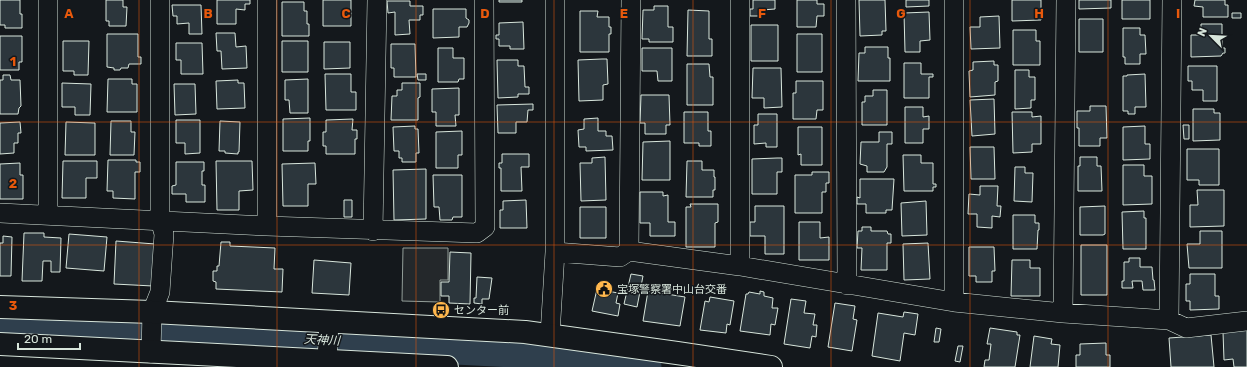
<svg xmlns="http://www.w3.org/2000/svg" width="1247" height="367" viewBox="0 0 1247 367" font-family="Rubik,'Noto Sans JP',sans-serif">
  <rect width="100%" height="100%" fill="#14181c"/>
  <path fill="#24282b" stroke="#939e99" d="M 403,248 L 448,248 L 448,280 L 440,280 L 440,302 L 402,301 Z"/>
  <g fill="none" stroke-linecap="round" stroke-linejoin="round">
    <path stroke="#2f3f4d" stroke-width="37" d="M 0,324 L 171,331 L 532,350 L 643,367"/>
  </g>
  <path fill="#2c363c" stroke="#d8e6dc" d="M 0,0 L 20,0 L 20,14 L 22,14 L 22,28 L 5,28 L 5,25 L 0,25 Z
    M 106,0 L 123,0 L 123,7 L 127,7 L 126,26 L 109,26 L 109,21 L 106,21 Z
    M 217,0 L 250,0 L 250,4 L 245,4 L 245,10 L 236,9 L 236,24 L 217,24 Z
    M 323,0 L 351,0 L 351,26 L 323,26 Z
    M 499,0 L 522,0 L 522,2 L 499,2 Z
    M 753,0 L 775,0 L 775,9 L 762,10 L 762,16 L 750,16 L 750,9 L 753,9 Z
    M 797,0 L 817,0 L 817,4 L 824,4 L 824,16 L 817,16 L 816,27 L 797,27 Z
    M 859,0 L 885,0 L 886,31 L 882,31 L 882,35 L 860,36 Z
    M 906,0 L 929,0 L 929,6 L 906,7 Z
    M 1012,0 L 1041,0 L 1041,20 L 1012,21 Z
    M 1079,0 L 1111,0 L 1111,8 L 1079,9 Z
    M 1122,0 L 1150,0 L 1150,19 L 1122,19 Z
    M 1195,0 L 1225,0 L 1225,5 L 1228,5 L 1228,17 L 1203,17 L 1203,7 L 1194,6 Z
    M 387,1 L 410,1 L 410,6 L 423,6 L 423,15 L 420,15 L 420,20 L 409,20 L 410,34 L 395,35 L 395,12 L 388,13 Z
    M 282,2 L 304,2 L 304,11 L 307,11 L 307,24 L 309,24 L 309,36 L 282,36 Z
    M 172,5 L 201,5 L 202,34 L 189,34 L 189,23 L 177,24 L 177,16 L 173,16 Z
    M 654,6 L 668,6 L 668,27 L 673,27 L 673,42 L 649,42 L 649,39 L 642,39 L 643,10 L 654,10 Z
    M 433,9 L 466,9 L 466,18 L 469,20 L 469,23 L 467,27 L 459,27 L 459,37 L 433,38 Z
    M 688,10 L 709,11 L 709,39 L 712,39 L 712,56 L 687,56 Z
    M 580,11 L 598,11 L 597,17 L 609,17 L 609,27 L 611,27 L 611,34 L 609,34 L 609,52 L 580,52 Z
    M 929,12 L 930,40 L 920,41 L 920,52 L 905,52 L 904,13 Z
    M 1232,13 L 1241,13 L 1241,18 L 1232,18 Z
    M 999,16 L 1000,48 L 971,49 L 970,27 L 980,27 L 980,17 Z
    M 1079,19 L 1103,19 L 1103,52 L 1079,52 Z
    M 523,22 L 524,49 L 510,49 L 510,46 L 499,46 L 499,39 L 496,39 L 496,35 L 499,35 L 499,23 Z
    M 1201,24 L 1222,24 L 1222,48 L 1225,48 L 1225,53 L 1223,53 L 1221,56 L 1191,57 L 1191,35 L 1201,35 Z
    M 751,25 L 778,25 L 778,61 L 751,61 Z
    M 1123,28 L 1140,28 L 1140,35 L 1145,35 L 1146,54 L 1140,54 L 1140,64 L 1125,64 L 1125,57 L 1123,57 Z
    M 1013,30 L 1036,30 L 1036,41 L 1040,41 L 1040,65 L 1013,65 Z
    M 216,33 L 235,33 L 236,47 L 246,46 L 247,68 L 222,69 L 221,51 L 217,51 Z
    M 107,34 L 138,34 L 138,57 L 141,57 L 141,64 L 129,64 L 128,68 L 121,68 L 120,70 L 114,70 L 114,68 L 107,67 Z
    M 797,34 L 822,34 L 822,72 L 797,72 Z
    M 0,36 L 22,36 L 22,62 L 19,62 L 19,70 L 0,70 Z
    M 63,41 L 89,41 L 88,75 L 74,75 L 74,71 L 63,71 Z
    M 282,41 L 308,41 L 308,72 L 282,72 Z
    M 324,42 L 350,42 L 350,68 L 324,69 Z
    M 176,43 L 202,43 L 203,74 L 181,74 L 181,60 L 176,60 Z
    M 391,44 L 415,44 L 416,77 L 394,77 L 394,68 L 391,68 Z
    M 865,47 L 888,47 L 888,58 L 890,58 L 890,81 L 858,81 L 859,53 L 865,53 Z
    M 438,48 L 453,48 L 453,58 L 464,58 L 464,79 L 459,79 L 458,82 L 438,82 Z
    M 642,48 L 672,48 L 672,81 L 658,81 L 657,71 L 642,71 Z
    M 602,59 L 607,59 L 608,84 L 603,85 L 603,100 L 579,101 L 578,60 Z
    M 497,60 L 518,60 L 518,66 L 524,66 L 525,87 L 529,87 L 529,94 L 518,94 L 518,97 L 498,98 Z
    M 994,61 L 994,65 L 998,65 L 998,81 L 995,82 L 995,95 L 970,97 L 969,71 L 973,70 L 973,62 Z
    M 904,63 L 921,63 L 921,74 L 933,74 L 933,77 L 929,77 L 929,98 L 904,98 Z
    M 687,64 L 709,64 L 710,77 L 713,77 L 713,105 L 687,105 Z
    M 1188,66 L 1217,66 L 1217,101 L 1203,101 L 1203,90 L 1192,90 L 1192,81 L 1188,81 Z
    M 753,68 L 781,68 L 782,107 L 764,108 L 764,98 L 752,98 Z
    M 1015,70 L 1029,70 L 1029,77 L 1035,77 L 1035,100 L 1031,100 L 1031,108 L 1015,109 Z
    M 325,74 L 351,74 L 351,92 L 356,92 L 356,110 L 326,110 Z
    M 417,74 L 426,74 L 426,80 L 418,80 Z
    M 1145,74 L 1146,107 L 1135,107 L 1135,114 L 1128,114 L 1128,111 L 1123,111 L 1123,76 L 1127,76 L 1127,75 Z
    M 3,75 L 10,75 L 11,80 L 20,80 L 21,106 L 19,108 L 18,114 L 0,114 L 0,80 L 3,80 Z
    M 108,79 L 132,79 L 132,84 L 137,84 L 137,112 L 107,112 Z
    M 308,79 L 308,113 L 290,113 L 289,100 L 285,100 L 285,80 Z
    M 238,80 L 238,83 L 244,83 L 245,108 L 217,109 L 216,81 Z
    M 796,81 L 823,81 L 823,110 L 817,110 L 816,119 L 793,119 L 793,93 L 796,93 Z
    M 62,83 L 91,84 L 90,115 L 75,115 L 75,107 L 62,107 Z
    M 402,83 L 420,83 L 420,97 L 418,98 L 418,120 L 391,120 L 392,96 L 397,96 L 397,90 L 402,90 Z
    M 174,84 L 195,84 L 196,114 L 175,115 Z
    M 459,88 L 459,115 L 455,115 L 456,126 L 436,126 L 436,112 L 432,112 L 432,89 Z
    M 873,90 L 887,90 L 887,125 L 862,125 L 862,102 L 865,102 L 865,96 L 873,96 Z
    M 641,95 L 669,95 L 670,125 L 666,125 L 666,134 L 645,134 L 645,123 L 640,123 Z
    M 994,99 L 995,134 L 972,136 L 970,100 Z
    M 533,104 L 533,110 L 528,110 L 527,122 L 516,122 L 516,133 L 498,133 L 497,105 Z
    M 1090,106 L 1106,106 L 1107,138 L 1100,138 L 1100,146 L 1079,146 L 1079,128 L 1077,128 L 1077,111 L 1090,111 Z
    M 905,107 L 923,107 L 923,117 L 929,116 L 929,129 L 923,129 L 923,143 L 905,143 Z
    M 1193,109 L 1214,109 L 1214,113 L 1220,113 L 1220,140 L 1193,141 Z
    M 684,112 L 708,112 L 708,131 L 711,131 L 711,146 L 699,146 L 699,143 L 684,143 Z
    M 1012,112 L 1032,112 L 1032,117 L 1041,116 L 1041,144 L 1032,144 L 1032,152 L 1013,153 Z
    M 758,114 L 777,114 L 777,147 L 766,147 L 766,143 L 754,144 L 754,125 L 758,125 Z
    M 310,118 L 310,141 L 308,141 L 308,151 L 283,151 L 283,119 Z
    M 598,118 L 598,131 L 606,131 L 606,136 L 612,136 L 613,150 L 586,151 L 586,147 L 579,147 L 578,130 L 584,129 L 584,119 Z
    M 353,119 L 352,130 L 357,130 L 357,139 L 355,139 L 355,154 L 326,154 L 326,146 L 323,146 L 323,132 L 326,132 L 326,120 Z
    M 176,120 L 200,120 L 200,153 L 185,154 L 185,143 L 176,143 Z
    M 111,121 L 131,121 L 131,132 L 135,132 L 134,155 L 110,155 Z
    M 220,121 L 240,122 L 239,152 L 238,152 L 238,154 L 225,153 L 225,151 L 219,151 Z
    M 20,122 L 21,133 L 18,133 L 18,143 L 14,143 L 14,153 L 0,154 L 0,123 Z
    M 66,122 L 95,123 L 95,155 L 65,155 Z
    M 1183,125 L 1189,125 L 1189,139 L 1184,139 Z
    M 415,126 L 415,129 L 418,129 L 419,153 L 416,153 L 416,162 L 402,162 L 402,158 L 399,158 L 399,151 L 394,151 L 393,127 Z
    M 1145,126 L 1145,144 L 1150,144 L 1150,159 L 1123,160 L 1123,127 Z
    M 798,127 L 822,127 L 822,165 L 801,165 L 801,154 L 798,155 Z
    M 462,131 L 462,155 L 458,155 L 458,168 L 436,168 L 436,132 Z
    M 879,132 L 892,132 L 892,144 L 887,144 L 887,167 L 884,172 L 867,172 L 867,166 L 860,164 L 861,142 L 879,142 Z
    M 670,141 L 670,180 L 642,180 L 643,142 Z
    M 970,147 L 994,147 L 995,179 L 971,179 Z
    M 1187,149 L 1219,149 L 1219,185 L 1199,185 L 1199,180 L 1187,180 Z
    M 502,154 L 529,154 L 529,167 L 521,167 L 522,191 L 501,191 L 501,168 L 499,168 L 499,163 L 502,163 Z
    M 903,155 L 921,155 L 921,163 L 933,163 L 933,184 L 936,184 L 936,187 L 933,187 L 933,191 L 904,191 Z
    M 605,157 L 606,200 L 581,201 L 580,163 L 592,163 L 592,158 Z
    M 1080,157 L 1097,157 L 1097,166 L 1101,166 L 1102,191 L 1078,191 L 1078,166 L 1080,166 Z
    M 777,158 L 782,158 L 782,172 L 777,172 L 777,194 L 752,194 L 752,159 Z
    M 108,160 L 136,160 L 136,162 L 140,162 L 140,172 L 135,172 L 135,199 L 113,198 L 113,191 L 107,191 Z
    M 63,161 L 97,161 L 97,178 L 86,178 L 86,198 L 62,198 Z
    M 216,161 L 252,161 L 253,190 L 239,191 L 239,210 L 217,210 Z
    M 687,161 L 702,161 L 702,170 L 714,170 L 714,177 L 715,177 L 715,190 L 713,190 L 713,197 L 686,197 Z
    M 176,162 L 204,162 L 204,171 L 202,171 L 202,185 L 205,185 L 205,202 L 186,202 L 186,194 L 172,194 L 172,186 L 176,185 Z
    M 20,163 L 20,175 L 23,175 L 23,199 L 0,199 L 0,164 Z
    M 315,163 L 316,184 L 308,184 L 308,206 L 283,206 L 282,164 Z
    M 1123,165 L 1144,165 L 1144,176 L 1152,176 L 1152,204 L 1123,205 Z
    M 1015,167 L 1025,167 L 1025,173 L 1033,173 L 1032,202 L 1014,201 Z
    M 426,169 L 426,219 L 394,220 L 393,170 Z
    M 812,172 L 829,172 L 829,183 L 826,183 L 826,192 L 822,192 L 822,213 L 795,213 L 795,175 L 812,175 Z
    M 433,175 L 462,175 L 462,217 L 453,217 L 452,220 L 440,220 L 439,207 L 434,207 Z
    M 860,179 L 894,179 L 892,210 L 886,210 L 886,213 L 866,213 L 866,204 L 857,204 L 857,197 L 860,198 Z
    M 980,186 L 998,186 L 997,206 L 1001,206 L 1000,217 L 992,216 L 992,228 L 977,227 L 977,214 L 968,214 L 969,194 L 980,195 Z
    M 1197,190 L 1224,190 L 1224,226 L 1190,227 L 1190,205 L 1198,205 Z
    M 640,192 L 663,192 L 663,196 L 668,195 L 668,222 L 675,222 L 675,236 L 650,236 L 650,223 L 640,223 Z
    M 344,200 L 352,200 L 352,217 L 344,217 Z
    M 526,200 L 527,228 L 500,228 L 500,210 L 503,210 L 503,201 Z
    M 926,201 L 927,235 L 902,236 L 901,203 Z
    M 690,204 L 718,204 L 718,222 L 715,223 L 715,247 L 686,247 L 686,207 L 691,207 Z
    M 755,206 L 784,206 L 784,254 L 765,254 L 765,236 L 750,236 L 750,222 L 755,222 Z
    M 1105,206 L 1105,234 L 1103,235 L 1080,235 L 1080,207 Z
    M 580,207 L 606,207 L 606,238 L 580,238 Z
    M 1144,211 L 1144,218 L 1146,218 L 1146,249 L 1123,249 L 1122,212 Z
    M 1013,215 L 1035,215 L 1035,223 L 1039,223 L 1039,230 L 1038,230 L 1037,249 L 1013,249 Z
    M 799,222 L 820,222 L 820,238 L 829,237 L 829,260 L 799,260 Z
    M 862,227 L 871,227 L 871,231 L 887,231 L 888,234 L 891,234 L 891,243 L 887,243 L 887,270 L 861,270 L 862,248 L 857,248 L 858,231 L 862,231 Z
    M 1200,231 L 1222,231 L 1222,268 L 1189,268 L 1187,244 L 1200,244 Z
    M 24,233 L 44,233 L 44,237 L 61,238 L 60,272 L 51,272 L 51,261 L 43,261 L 42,281 L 22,281 Z
    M 69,234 L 107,237 L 104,271 L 66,268 Z
    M 3,236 L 12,237 L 11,276 L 0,276 L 0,243 L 3,243 Z
    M 116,241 L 155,244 L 153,286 L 114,284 Z
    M 221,242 L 230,242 L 230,246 L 275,248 L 274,269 L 283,269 L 282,292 L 216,289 L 216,282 L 213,281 L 213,271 L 217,271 L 217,266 L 219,266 Z
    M 928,243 L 930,279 L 904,280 L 903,244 Z
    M 1081,245 L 1107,245 L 1107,295 L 1081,295 Z
    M 969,247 L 994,247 L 995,271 L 992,271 L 992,282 L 976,282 L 976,276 L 969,276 Z
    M 450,252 L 471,253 L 470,304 L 449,303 L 449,296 L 441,296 L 441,282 L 449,282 Z
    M 1129,258 L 1140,258 L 1140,267 L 1152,267 L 1153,280 L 1154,280 L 1155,290 L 1143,290 L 1142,281 L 1132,281 L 1133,288 L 1122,288 L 1122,281 L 1124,281 L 1124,262 L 1129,262 Z
    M 314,260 L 351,263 L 349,295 L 312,293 Z
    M 1012,260 L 1030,260 L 1030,268 L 1040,268 L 1040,296 L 1011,296 Z
    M 631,274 L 643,276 L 637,307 L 624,304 Z
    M 1190,274 L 1215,274 L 1215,296 L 1219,296 L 1219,309 L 1190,310 L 1190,301 L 1186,301 L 1186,284 L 1190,284 Z
    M 477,277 L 492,278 L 489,299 L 482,299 L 482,304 L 474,303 L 474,298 L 476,298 Z
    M 597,289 L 618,293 L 616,303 L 620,304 L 618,316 L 592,311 Z
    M 648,291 L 685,297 L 680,326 L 643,321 Z
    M 760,291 L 764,292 L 764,296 L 773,298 L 772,308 L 778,308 L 775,325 L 771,324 L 770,335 L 740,331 L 746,294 L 748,294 L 749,292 L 760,294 Z
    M 710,297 L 734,301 L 730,325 L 727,324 L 726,333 L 700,330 L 705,301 L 709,302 Z
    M 791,299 L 806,301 L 804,313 L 815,314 L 813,325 L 817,325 L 816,337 L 812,336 L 810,348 L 784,344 Z
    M 835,303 L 855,306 L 853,319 L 857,320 L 852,351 L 828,347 Z
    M 904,312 L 918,314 L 915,335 L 904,333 L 900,361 L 872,356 L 878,313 L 903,317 Z
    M 936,328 L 941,329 L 939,342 L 934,342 Z
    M 990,328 L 1017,332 L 1017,335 L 1020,335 L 1015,367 L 984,367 L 985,360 L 989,360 L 991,344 L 987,344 Z
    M 1247,330 L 1247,367 L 1234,367 L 1233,359 L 1224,360 L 1223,332 Z
    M 1211,335 L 1214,367 L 1171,367 L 1169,338 Z
    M 1034,336 L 1052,339 L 1051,344 L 1060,345 L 1058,367 L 1030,367 Z
    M 1106,343 L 1106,355 L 1110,355 L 1110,367 L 1076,367 L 1076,355 L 1080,355 L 1080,344 Z
    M 958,346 L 963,346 L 960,362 L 955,361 Z"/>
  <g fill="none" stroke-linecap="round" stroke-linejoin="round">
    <defs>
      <path id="street" d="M 740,0 L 740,266
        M 846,0 L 847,285
        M 0,213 L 267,226 L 477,233 L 485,227 L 484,0
        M 48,215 L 48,0
        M 267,226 L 267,0
        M 373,231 L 377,0
        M 629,251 L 631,0
        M 555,252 L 620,257 L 629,251 L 740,266 L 954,302 L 1063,313 L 1169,320 L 1186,328 L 1247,321
        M 954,302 L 954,0
        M 1063,313 L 1066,0
        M 1169,320 L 1172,0
        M 550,335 L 555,252 L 555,0
        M 151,353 L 152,312 L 160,292 L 164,234 L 160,220 L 160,0
        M 327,360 L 329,322"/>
      <path id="secondary" d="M 0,307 L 152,312 L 525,332 L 677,353 L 771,367
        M 0,344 C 149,352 298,358 447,367"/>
    </defs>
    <use href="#street" stroke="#d8e6dc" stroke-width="20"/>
    <use href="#secondary" stroke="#d8e6dc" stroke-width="24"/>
    <use href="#street" stroke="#14181c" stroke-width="19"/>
    <use href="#secondary" stroke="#14181c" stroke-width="22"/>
  </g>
  <path fill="none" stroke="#e8590c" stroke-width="1" stroke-opacity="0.55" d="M 139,0 L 139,367M 277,0 L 277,367M 416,0 L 416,367M 554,0 L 554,367M 693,0 L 693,367M 831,0 L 831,367M 970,0 L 970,367M 1108,0 L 1108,367M 0,122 L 1247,122M 0,245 L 1247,245"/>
  <defs>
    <symbol id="civic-disc" viewBox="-11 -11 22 22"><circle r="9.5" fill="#ffb74d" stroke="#14181c"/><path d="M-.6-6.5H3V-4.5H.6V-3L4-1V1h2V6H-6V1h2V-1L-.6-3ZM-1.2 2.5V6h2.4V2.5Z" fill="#111"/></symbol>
    <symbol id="bus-disc" viewBox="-11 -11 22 22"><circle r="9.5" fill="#ffb74d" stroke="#14181c"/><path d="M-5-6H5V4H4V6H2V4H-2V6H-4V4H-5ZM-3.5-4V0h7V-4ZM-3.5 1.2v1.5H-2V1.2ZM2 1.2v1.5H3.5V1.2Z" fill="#111"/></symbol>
  </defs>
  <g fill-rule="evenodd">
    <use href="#civic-disc" x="594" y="279" width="20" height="20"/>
    <use href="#bus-disc" x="431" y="300" width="20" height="20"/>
  </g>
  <g text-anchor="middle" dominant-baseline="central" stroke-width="3" stroke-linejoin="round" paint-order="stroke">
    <g font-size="11" fill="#d8e6dc" stroke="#14181c" text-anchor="start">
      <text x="617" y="289">宝塚警察署中山台交番</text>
      <text x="454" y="310">センター前</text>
    </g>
    <g font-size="12" font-style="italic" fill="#d8e6dc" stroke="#14181c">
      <text transform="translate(322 340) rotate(3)">天神川</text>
    </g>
  </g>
  <g font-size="13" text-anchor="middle" font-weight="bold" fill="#e8590c" stroke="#14181c" stroke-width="3" stroke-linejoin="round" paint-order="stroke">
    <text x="69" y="18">A</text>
    <text x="208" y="18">B</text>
    <text x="346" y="18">C</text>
    <text x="485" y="18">D</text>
    <text x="624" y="18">E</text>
    <text x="762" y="18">F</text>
    <text x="901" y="18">G</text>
    <text x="1039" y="18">H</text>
    <text x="1178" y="18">I</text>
    <text x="13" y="66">1</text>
    <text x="13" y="188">2</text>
    <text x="13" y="310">3</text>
  </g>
  <g transform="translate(1211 36) rotate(294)" stroke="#14181c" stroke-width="3" paint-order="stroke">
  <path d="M0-3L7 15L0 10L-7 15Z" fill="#d8e6dc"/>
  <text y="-6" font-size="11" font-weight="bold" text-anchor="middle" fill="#d8e6dc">N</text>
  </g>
  <path d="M18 343v6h62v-6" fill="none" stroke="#d8e6dc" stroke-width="2"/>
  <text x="24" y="343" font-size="12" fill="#d8e6dc" stroke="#14181c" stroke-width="3" paint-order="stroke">20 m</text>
</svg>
